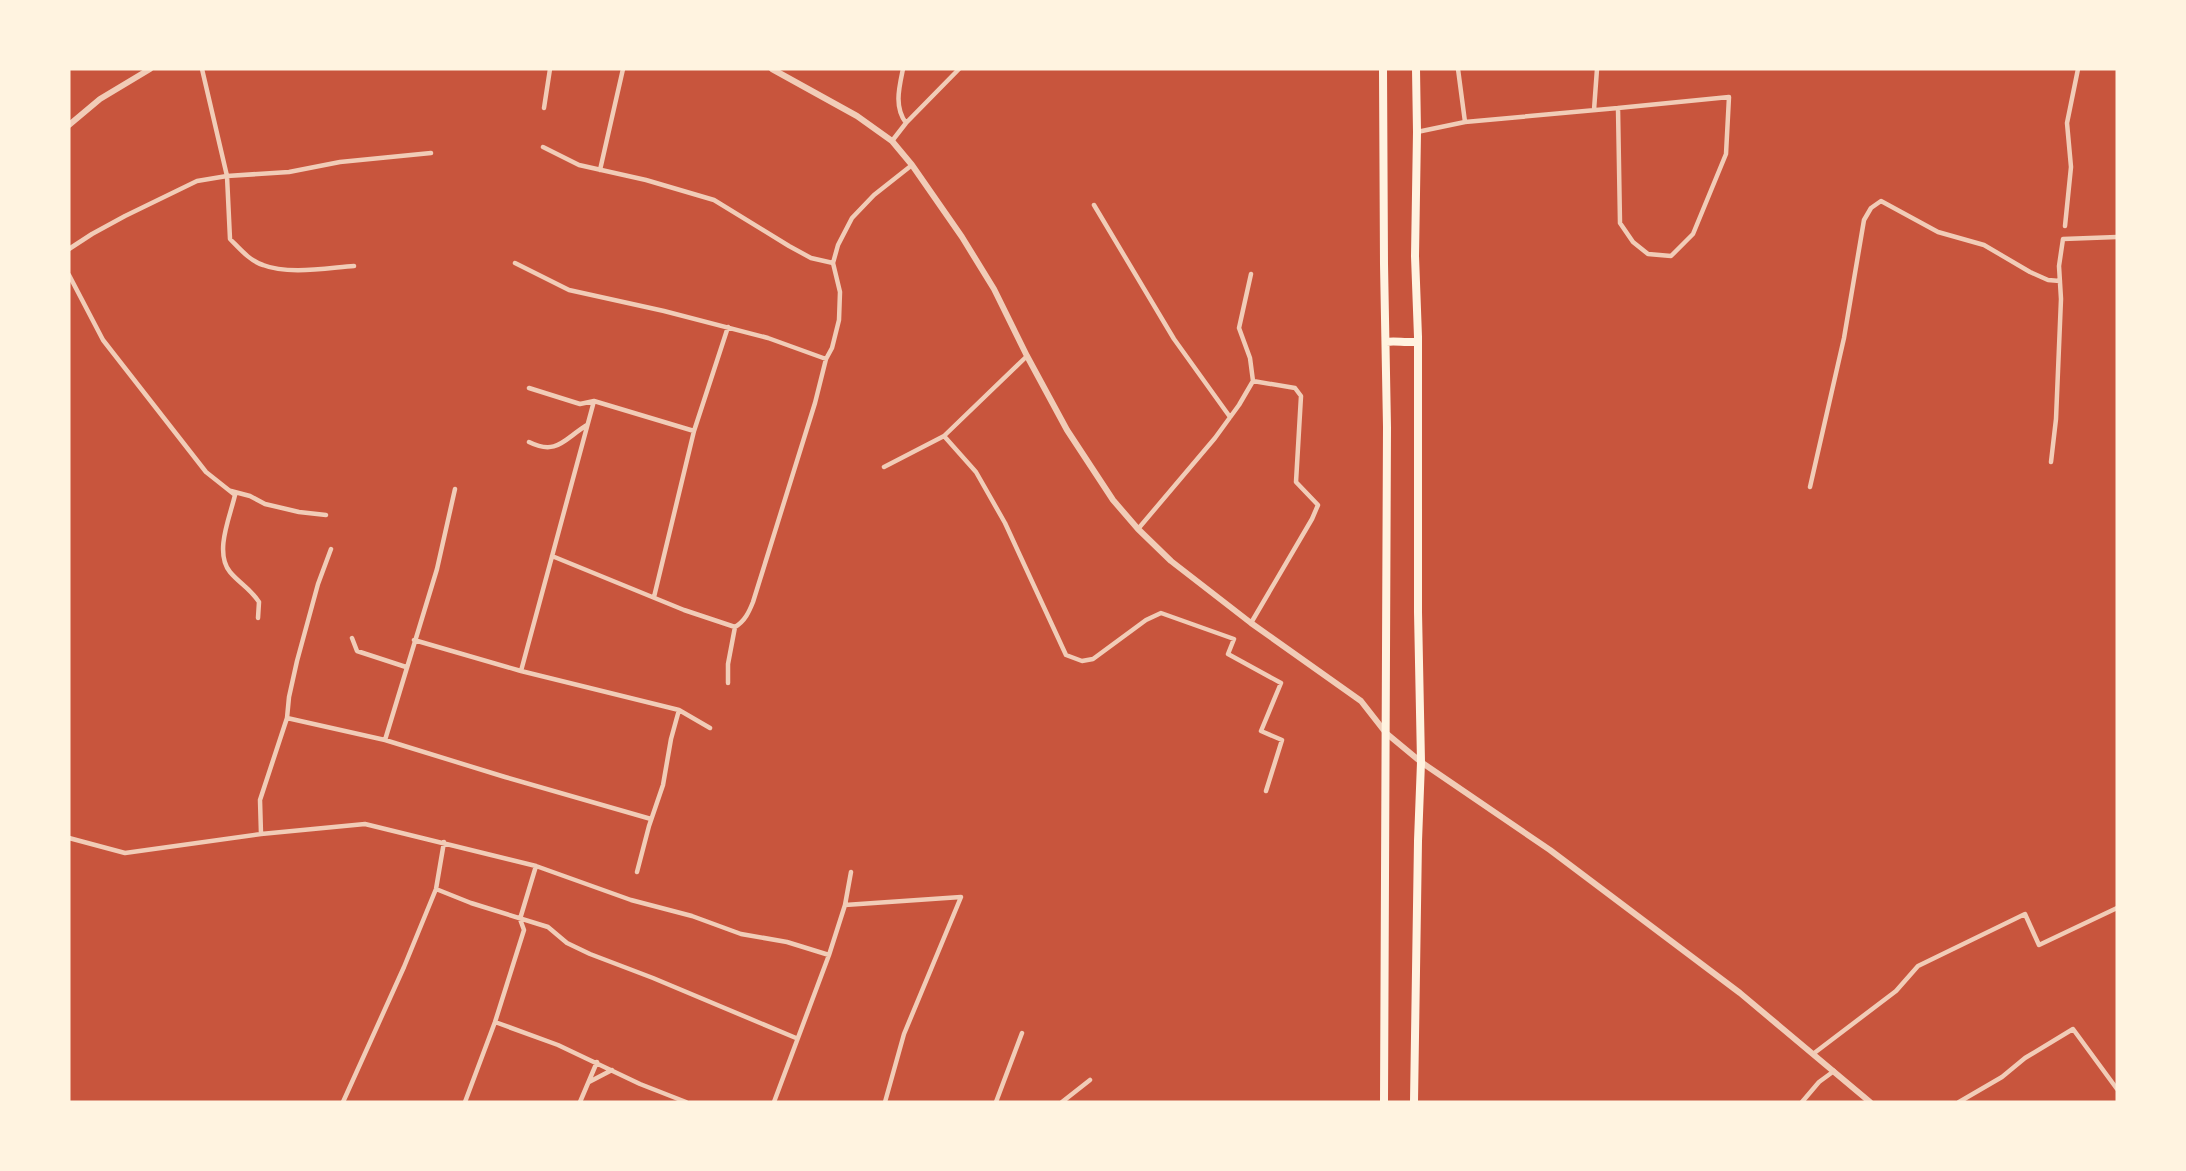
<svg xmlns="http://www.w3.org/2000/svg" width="2186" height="1171" viewBox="0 0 2186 1171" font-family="Karla,sans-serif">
  <rect width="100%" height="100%" fill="#c8553d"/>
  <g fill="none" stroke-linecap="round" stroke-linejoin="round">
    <path stroke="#f1ccb7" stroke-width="4.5" d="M 202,69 L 227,176 L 230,239 C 240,249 250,261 263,265 C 288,275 327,268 354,266
      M 903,69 C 899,88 894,107 906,123
      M 544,108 L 550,69
      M 1594,110 L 1597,69
      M 1465,122 L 1618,108 L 1620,223 L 1633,242 L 1648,254 L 1671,256 L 1693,234 L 1726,154 L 1729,97 L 1618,108
      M 1417,132 L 1465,122 L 1458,69
      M 892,141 L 906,123 L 959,69
      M 543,147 L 579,165 L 646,180 L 714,200 L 789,246 L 811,258 L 833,263
      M 600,170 L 623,69
      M 1094,205 L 1174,339 L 1230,417
      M 2065,226 L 2071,167 L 2067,123 L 2078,69
      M 69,249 L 92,234 L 125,216 L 197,181 L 227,176 L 289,172 L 340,162 L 431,153
      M 515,263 L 569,290 L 664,311 L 768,338 L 826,359
      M 69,275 L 103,340 L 206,472 L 235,495 C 230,517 214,552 230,572 C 240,584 249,587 259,602 L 258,618
      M 529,388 L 580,404 L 594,401 L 694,431
      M 944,436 L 976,472 L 1005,523 L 1066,655 L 1082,661 L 1093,659 L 1146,620 L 1161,613 L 1234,639 L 1228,654 L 1281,683 L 1261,731 L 1282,740 L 1266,791
      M 529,442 C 557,456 564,439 587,425
      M 2051,462 L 2056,419 L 2061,299 L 2059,266 L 2063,239 L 2117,237
      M 884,467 L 944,436 L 1027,356
      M 1810,487 L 1844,338 L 1864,220 L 1871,208 L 1881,201 L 1938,232 L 1984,245 L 2030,272 L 2048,280 L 2060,281
      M 231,491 L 250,496 L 265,504 L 299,512 L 326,515
      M 1138,529 L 1215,438 L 1239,405 L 1253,381 L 1250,358 L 1239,328 L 1251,274
      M 552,556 L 684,610 L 735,627
      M 654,597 L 694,431 L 728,327
      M 1251,623 L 1312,519 L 1318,505 L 1296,482 L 1301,396 L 1295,388 L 1253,381
      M 352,638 L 357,651 L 406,667
      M 414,640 L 521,671 L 679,710 L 671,739 L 663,785 L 649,826 L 637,872
      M 521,671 L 594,401
      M 728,683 L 728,664 L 735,627 C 745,621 749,612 753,602 L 815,403 L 826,359 L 832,348 L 839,320 L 840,292 L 833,263 L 838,245 L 852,218 L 874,195 L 912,165
      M 679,710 L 710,728
      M 287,718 L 385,740 L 505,777 L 651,819
      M 385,740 L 437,569 L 455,489
      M 261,834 L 260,800 L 287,718 L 289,697 L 297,661 L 318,584 L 331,549
      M 69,838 L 125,853 L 261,834 L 365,824 L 536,866 L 631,900 L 692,916 L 741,934 L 787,942 L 829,955
      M 436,889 L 471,903 L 548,927 L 567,943 L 590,954 L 653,978 L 796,1038
      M 845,905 L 961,897 L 904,1034 L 885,1102
      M 495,1022 L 558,1045 L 640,1084 L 686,1102
      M 1813,1054 L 1896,991 L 1918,966 L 2025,914 L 2039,945 L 2117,908
      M 589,1082 L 612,1070
      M 343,1102 L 404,967 L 436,889 L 444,842
      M 465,1102 L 495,1022 L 524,930 L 520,919 L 536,866
      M 580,1102 L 597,1062
      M 774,1102 L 829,955 L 845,905 L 851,872
      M 996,1102 L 1022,1033
      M 1062,1102 L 1090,1080
      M 1802,1102 L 1819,1082 L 1834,1071
      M 1959,1102 L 2002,1077 L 2025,1058 L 2073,1029 L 2117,1089"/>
    <path stroke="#f1ccb7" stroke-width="6" d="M 772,69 L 857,116 L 892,141 L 912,165 L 962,237 L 994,289 L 1027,356 L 1067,430 L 1113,500 L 1138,529 L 1171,561 L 1251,623 L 1361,701 L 1386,733 L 1421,762 L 1550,850 L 1740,993 L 1870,1102
      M 69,125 L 100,99 L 150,69"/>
    <path stroke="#fff3e0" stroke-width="8" d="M 1383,69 L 1384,264 L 1387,427 L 1384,1102
      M 1386,342 C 1397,340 1407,344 1418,341 L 1418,338
      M 1414,1102 L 1418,841 L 1421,762 L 1418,612 L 1418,337 L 1415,256 L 1417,132 L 1416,69"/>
  </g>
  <rect width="2186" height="1171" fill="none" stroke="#fff3e0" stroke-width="141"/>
</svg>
